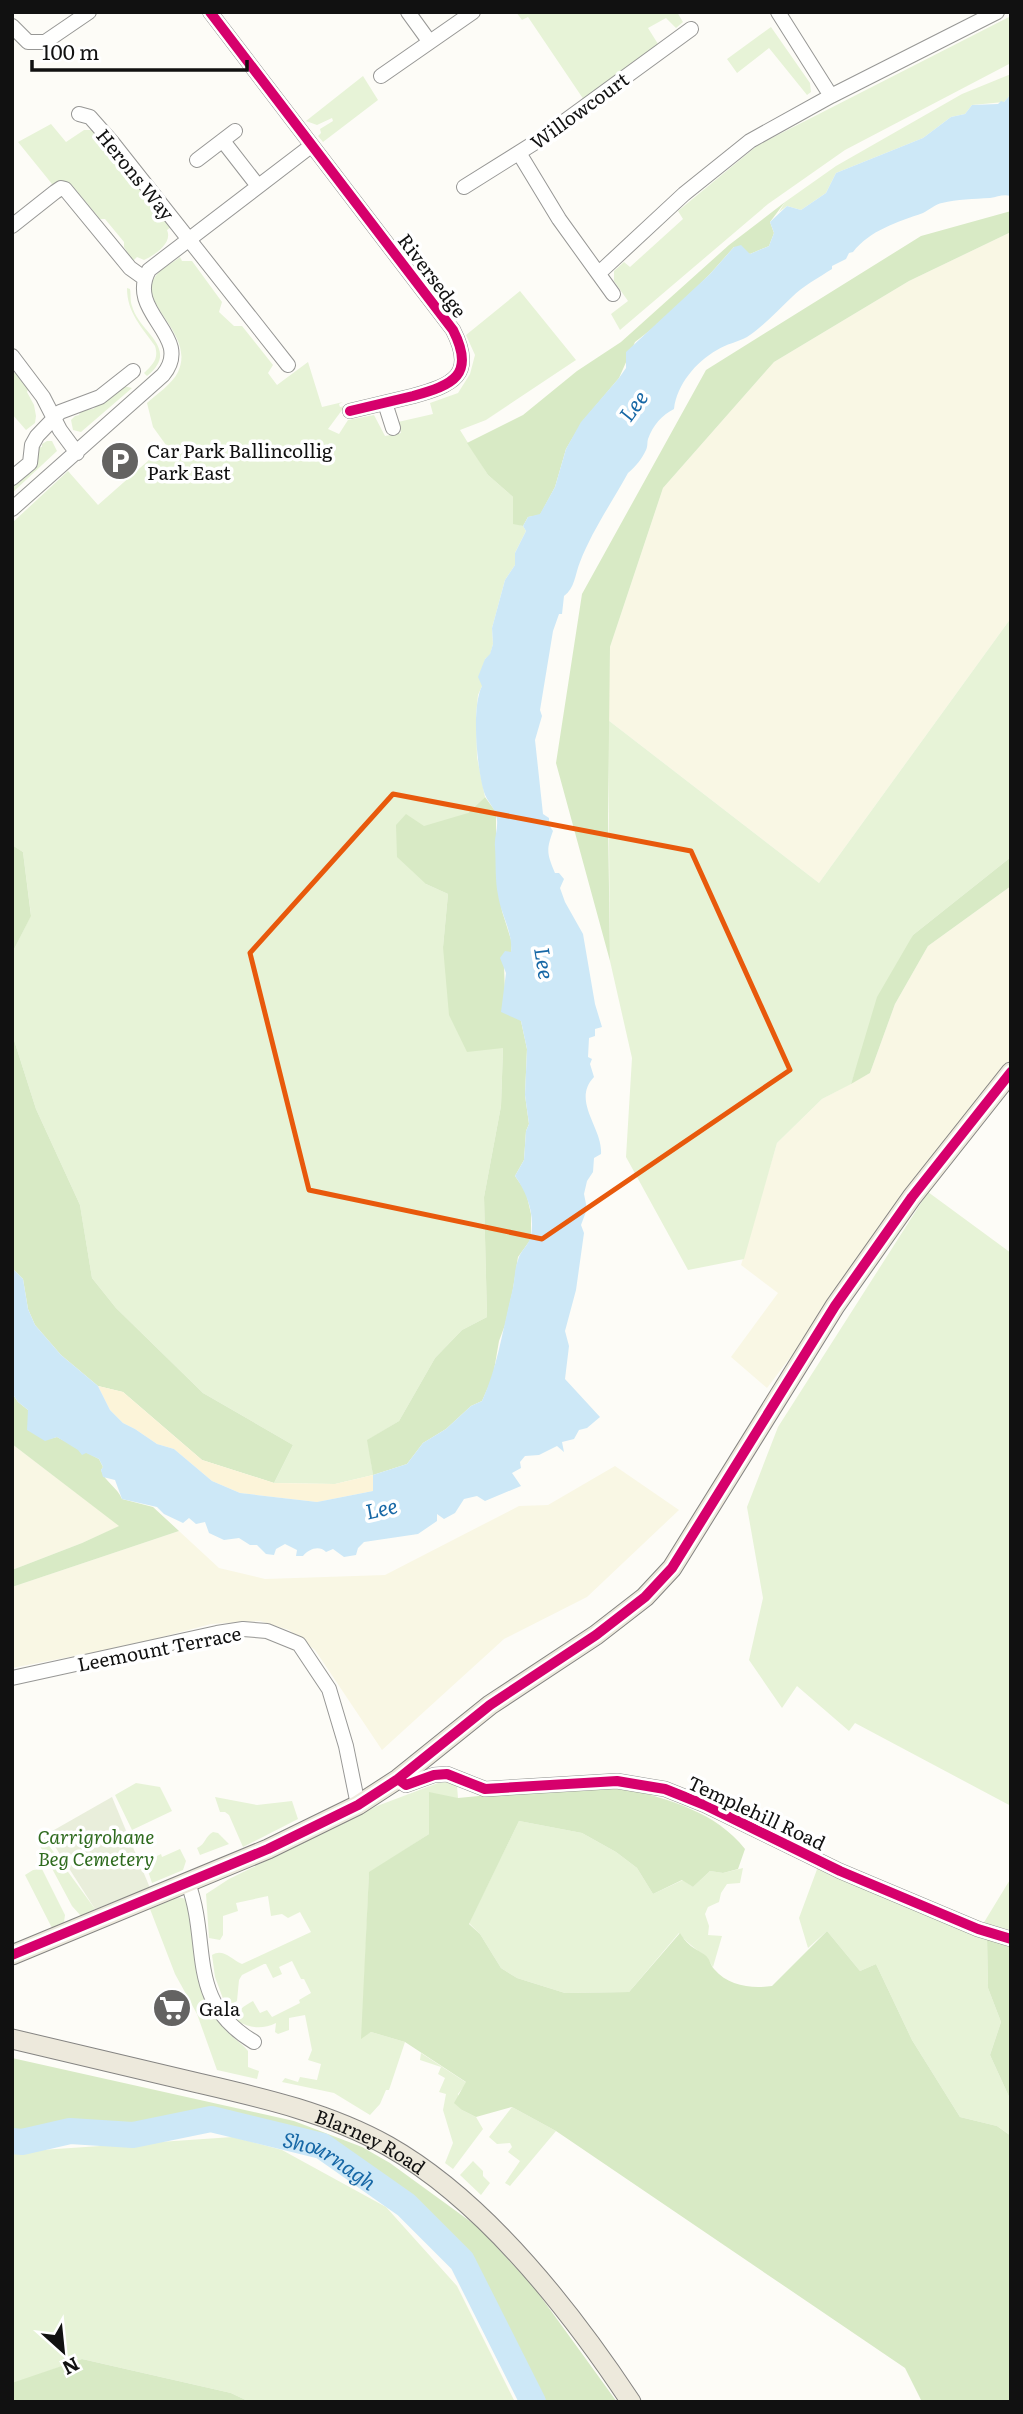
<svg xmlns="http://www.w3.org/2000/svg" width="1023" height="2414" viewBox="0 0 1023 2414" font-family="Literata,serif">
  <rect width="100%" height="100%" fill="#fdfcf7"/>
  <path fill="#f9f7e4" d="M 1011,232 L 1011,618 L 819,883 L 608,720 L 610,647 L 663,488 L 774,362 L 909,281 Z
    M 1011,886 L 1011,1067 L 767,1388 L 731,1357 L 778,1293 L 741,1265 L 777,1143 L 822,1099 L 870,1073 L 895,1004 L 928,946 Z
    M 12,1444 L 120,1526 L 82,1543 L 12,1570 Z
    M 615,1466 L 679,1510 L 587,1597 L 504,1639 L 382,1750 L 315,1650 L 289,1630 L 260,1621 L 211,1624 L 132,1645 L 12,1668 L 12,1587 L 179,1531 L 219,1568 L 265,1579 L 385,1575 L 519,1506 L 548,1505 Z"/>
  <path fill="#e7f3d7" d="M 516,12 L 677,12 L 683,22 L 676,28 L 666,18 L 648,28 L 658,44 L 584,100 L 528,17 L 522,20 Z
    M 1011,16 L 1011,63 L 845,150 L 768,204 L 620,330 L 611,314 L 628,301 L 614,281 L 614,271 L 624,262 L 630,267 L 683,219 L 678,211 L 758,145 Z
    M 771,27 L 810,83 L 811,92 L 807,95 L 769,48 L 737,73 L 727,59 Z
    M 1011,74 L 1011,94 L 1004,102 L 972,105 L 965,114 L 951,117 L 923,138 L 836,173 L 826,193 L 801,210 L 787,206 L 779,212 L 785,202 L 836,166 L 962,94 Z
    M 363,76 L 378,100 L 323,142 L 318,136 L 321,133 L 320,129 L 333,121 L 332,118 L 317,125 L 306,121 Z
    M 51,124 L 66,142 L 84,130 L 91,130 L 98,135 L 171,227 L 167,230 C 173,243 155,255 144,260 L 137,257 L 133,261 L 124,247 L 124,242 L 105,219 L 100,219 L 71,184 L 52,184 L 18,142 Z
    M 180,257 L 182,261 L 192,261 L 222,302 L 219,312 L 234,326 L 242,326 L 273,365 L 268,373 L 277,385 L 308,362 L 322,407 L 343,402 L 339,404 L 340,407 L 345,406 L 328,429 L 339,434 L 348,420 L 374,415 L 385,436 L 401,433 L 398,422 L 433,414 L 430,403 L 458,393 L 470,374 L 475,355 L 466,335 L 520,291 L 576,360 L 486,420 L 460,430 L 488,475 L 513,497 L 513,523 L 523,526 L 526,531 L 515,553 L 515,565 L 505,580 L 492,628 L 493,644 L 490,655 L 485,659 L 482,686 L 478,695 L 476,715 L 477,757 L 485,797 L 468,813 L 426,884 L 448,894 L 443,947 L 503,1047 L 501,1106 L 484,1197 L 487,1317 L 462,1330 L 435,1358 L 399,1421 L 368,1440 L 373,1475 L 335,1484 L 274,1483 L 293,1445 L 203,1393 L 116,1308 L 92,1278 L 80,1205 L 36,1109 L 14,1040 L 12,953 L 31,915 L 23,852 L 12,845 L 12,523 L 68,471 L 98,505 L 166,445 L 153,427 L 147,403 C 156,395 173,383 178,372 C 196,333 137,305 155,277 C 160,269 173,263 180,257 Z
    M 127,288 L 130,289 C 131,294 130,301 132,306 C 139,333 181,348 147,376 L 144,373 C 153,364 159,359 155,346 C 142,327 127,313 127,288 Z
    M 12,373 L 18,373 L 29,387 L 27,392 L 34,405 L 36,416 L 35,423 L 26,430 L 12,414 Z
    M 123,386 L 132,388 L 81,432 L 73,430 L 71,420 L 75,416 L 79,415 L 81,410 L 93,409 Z
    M 47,441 L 52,441 L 57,451 L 12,493 L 12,486 C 27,475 37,466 38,447 L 42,447 L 42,444 Z
    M 1011,618 L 1011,857 L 913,935 L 861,1054 L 851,1084 L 822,1099 L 777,1143 L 744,1259 L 688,1270 L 626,1157 L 632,1058 L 610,961 L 608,720 L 819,883 Z
    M 928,1192 L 1011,1253 L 1011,1806 L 855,1723 L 849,1731 L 797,1686 L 782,1708 L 749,1660 L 763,1598 L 747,1507 L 778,1427 Z
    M 446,1782 L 457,1786 L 458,1798 L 429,1834 L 369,1873 L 362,2037 L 371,2032 L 405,2042 L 389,2090 L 386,2090 L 380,2104 L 370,2115 L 334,2093 L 282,2082 L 285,2078 L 298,2082 L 300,2077 L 317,2080 L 321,2064 L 308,2060 L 312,2050 L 305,2015 L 289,2018 L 289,2030 L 278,2034 L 275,2032 L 276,2023 C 262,2030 250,2028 237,2021 C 237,2009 243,2007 253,2001 L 260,2013 L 267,2010 L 272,2017 L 300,2003 L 299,2000 L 311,1993 L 304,1979 L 301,1979 L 292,1961 L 279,1967 L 282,1974 L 273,1978 L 266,1964 L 264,1964 L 242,1975 L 239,1980 L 237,2001 L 229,2006 L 225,2004 L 215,1977 L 212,1955 C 223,1948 231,1959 242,1964 L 311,1932 L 300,1912 L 288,1918 L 282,1914 L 271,1916 L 268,1896 L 236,1903 L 238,1911 L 223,1916 L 223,1935 L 220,1940 L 209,1938 L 206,1894 L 229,1879 L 377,1806 L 438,1783 Z
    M 136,1783 L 160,1787 L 172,1811 L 132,1830 L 115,1795 Z
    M 215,1797 L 257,1805 L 292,1801 L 298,1819 L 243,1847 L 229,1815 L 225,1812 L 220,1812 Z
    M 519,1821 L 582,1833 L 616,1852 L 637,1868 L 653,1894 L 683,1880 L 693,1887 L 710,1871 L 723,1873 L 743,1868 L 740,1883 L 727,1884 L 721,1893 L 719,1902 L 708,1907 L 705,1914 L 709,1926 L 708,1935 L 722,1936 L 713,1967 C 705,1952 689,1947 679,1933 L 629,1992 L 565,1993 L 517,1978 L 501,1968 L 480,1934 L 469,1923 Z
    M 213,1832 L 218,1833 L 229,1844 L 200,1855 L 197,1848 C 206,1844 205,1836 213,1832 Z
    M 46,1836 L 50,1847 L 95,1909 L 81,1916 L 72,1906 L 40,1846 L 39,1842 Z
    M 180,1849 L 186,1861 L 183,1870 L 152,1883 L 145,1862 L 161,1854 L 162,1857 Z
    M 819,1864 L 987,1937 L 988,1988 L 1001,2022 L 990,2055 L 1011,2101 L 1011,2136 L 997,2126 L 960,2117 L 912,2040 L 876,1964 L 860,1971 L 827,1931 L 808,1948 L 799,1918 Z
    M 42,1869 L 65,1915 L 64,1922 L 52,1928 L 25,1875 L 33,1870 Z
    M 1011,1878 L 1011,1930 L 983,1924 Z
    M 178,1897 L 186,1899 L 190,1907 C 195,1948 195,1995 224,2028 C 231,2037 241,2042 248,2051 L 248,2067 L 259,2071 L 257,2079 L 217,2070 L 197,2014 L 175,1974 L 150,1909 Z
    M 421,2053 L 467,2083 L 458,2094 L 462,2110 L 476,2117 L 483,2129 L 453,2169 L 445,2163 L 453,2143 L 443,2110 L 446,2094 L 439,2092 L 445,2078 L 438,2074 L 441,2067 L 420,2060 Z
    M 512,2107 L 556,2131 L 510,2186 L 505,2183 L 520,2161 L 508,2152 L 512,2147 L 510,2143 L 497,2144 L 489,2137 Z
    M 233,2137 L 282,2150 L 386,2207 L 457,2286 L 515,2402 L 250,2402 L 231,2393 L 82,2359 L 12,2384 L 12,2152 Z
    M 473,2161 L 483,2171 L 483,2176 L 490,2183 L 481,2195 L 460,2175 Z"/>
  <path fill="#d8eac5" d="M 785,202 L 770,222 L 774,233 L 769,246 L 750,254 L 734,247 L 710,274 L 662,321 L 635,342 L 619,378 L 582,422 L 566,449 L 555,487 L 540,515 L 528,517 L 523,526 L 513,524 L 513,497 L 488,475 L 467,443 L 523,415 L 577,371 L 621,342 L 729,245 Z
    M 1011,211 L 1011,232 L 909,281 L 774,362 L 663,488 L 610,647 L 608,817 L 610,961 L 556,763 L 582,594 L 706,370 L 921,236 Z
    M 485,797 L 496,812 L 496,869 L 502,911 L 512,943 L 511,952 L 504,967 L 505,992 L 521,1021 L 527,1049 L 525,1095 L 529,1124 L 526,1131 L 524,1160 L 515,1176 L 526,1192 L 531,1214 L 531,1239 L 518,1257 L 513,1289 L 505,1325 L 499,1341 L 493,1376 L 482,1401 L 471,1406 L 446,1429 L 423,1443 L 407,1464 L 373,1475 L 367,1440 L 399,1421 L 435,1358 L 462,1330 L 487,1317 L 484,1197 L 501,1106 L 503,1048 L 467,1052 L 449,1015 L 443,947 L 448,894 L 426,884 L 397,857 L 396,825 L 406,814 L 424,826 L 468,813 Z
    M 12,845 L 23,852 L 31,916 L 12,953 Z
    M 1011,857 L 1011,886 L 928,946 L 895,1004 L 870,1073 L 851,1084 L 877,997 L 913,935 Z
    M 12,1000 L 14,1040 L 36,1109 L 80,1205 L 92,1278 L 116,1308 L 203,1393 L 293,1445 L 274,1483 L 335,1484 L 274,1483 L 202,1460 L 123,1392 L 98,1386 L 61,1355 L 35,1325 L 28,1309 L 23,1279 L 12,1268 Z
    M 12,1393 L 18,1402 L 28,1410 L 29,1420 L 49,1439 L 57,1437 L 99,1459 L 103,1467 L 101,1470 C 105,1482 117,1487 122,1499 L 153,1507 L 179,1531 L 12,1587 L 12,1570 L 82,1543 L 119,1526 L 12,1444 Z
    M 626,1788 C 670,1800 716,1812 745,1849 L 738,1869 L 723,1873 L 710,1871 L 693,1887 L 682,1880 L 653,1894 L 637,1868 L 616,1852 L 582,1833 L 519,1821 L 469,1924 L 480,1934 L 501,1968 L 517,1978 L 565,1993 L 629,1992 L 680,1933 C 688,1946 693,1947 705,1955 C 710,1959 710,1964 714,1969 C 728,1986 752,1989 772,1986 L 827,1931 L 860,1971 L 876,1964 L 912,2040 L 960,2117 L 997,2126 L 1011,2136 L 1011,2402 L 922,2402 L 905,2368 L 556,2131 L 512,2107 L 476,2117 L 462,2110 L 454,2103 L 466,2082 L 405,2042 L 371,2032 L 361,2039 L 369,1872 L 429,1834 L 429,1792 L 458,1798 L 489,1795 Z
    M 987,1937 L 1011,1943 L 1011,2101 L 990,2055 L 1001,2022 L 988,1988 Z
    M 12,2058 L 294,2121 L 362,2147 L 390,2163 L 478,2227 L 533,2286 L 617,2402 L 539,2402 L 469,2265 L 450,2236 L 328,2144 L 215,2115 L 154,2122 L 56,2125 L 22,2135 L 12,2134 Z
    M 82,2359 L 231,2393 L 250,2402 L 12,2402 L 12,2383 Z"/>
  <path fill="#fcf4d9" d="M 98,1386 L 123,1392 L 202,1460 L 274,1483 L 335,1484 L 373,1475 L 373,1491 L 317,1502 L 240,1493 L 212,1481 L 174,1449 L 157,1444 L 135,1429 L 123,1423 L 110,1410 Z"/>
  <path fill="#e9eedb" d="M 112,1797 L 150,1888 L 95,1909 L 47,1834 Z"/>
  <path fill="#cde8f7" d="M 1011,94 L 1011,196 C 1002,194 998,197 990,198 C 974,199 957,199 942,203 C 936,204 929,210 923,213 C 898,222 870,230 853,252 L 849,253 L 846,259 L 832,266 L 832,269 C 818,278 803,286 792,297 C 778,310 764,326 747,337 C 738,342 726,344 717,350 C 696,362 677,384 674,409 C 662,415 653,425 648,439 C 647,442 648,446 646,450 C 642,459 635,467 628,473 C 612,502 592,531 580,562 C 575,574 575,588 564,596 L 562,614 L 559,614 L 553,631 L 540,710 L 542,716 L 535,740 L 543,814 L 549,818 L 549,825 L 553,831 C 546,850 547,854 555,873 L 559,873 L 564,879 L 560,888 L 565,902 L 583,934 L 595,1004 L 602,1027 L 595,1029 L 595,1036 L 589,1038 L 588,1057 L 592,1059 L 590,1064 L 594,1077 C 571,1101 603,1128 601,1154 L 594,1158 L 593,1172 L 587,1181 L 584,1194 L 587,1209 L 581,1225 L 584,1233 L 576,1290 L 565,1331 L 569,1346 L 565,1379 L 600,1417 L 587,1428 L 579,1430 L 574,1439 L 562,1442 L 564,1452 L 557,1446 L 539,1455 L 525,1456 L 520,1462 L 521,1468 L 512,1473 L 521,1486 L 485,1501 L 477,1496 L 464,1499 L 455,1513 L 444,1519 L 437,1514 L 437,1521 L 418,1534 L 364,1542 L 358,1548 L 356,1555 L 344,1557 L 333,1549 L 326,1552 C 319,1545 309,1549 303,1556 L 296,1556 L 297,1550 L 285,1544 L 276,1549 L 274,1555 L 266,1554 L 257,1545 L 250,1545 L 239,1538 L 224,1540 L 209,1533 L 205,1522 L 196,1524 L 189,1518 L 183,1523 L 164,1514 L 157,1507 L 122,1499 L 115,1480 L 103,1477 L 101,1470 L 103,1467 L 99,1459 L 86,1453 L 82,1455 L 78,1450 L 57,1437 L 45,1441 L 27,1430 L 28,1410 L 18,1402 L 12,1393 L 12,1268 L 23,1279 L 28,1309 L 35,1325 L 61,1355 L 98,1386 L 110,1410 L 123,1423 L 135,1429 L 157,1444 L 174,1449 L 212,1481 L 240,1493 L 317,1502 L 373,1491 L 373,1475 L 407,1464 L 423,1443 L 446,1429 L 471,1406 L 482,1401 C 498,1366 503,1328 512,1292 C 515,1281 514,1270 518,1260 C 520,1251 529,1245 531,1236 C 535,1214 527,1193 515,1176 L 524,1160 L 526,1131 L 529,1124 L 525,1095 L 527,1049 L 521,1021 L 501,1012 L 506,973 L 500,958 L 505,951 L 511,952 C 513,932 501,915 498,895 C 495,880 496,863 495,847 C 494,838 498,829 497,820 C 496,808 487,802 484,792 C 477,768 471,708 482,686 L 478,677 L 485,659 L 490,654 L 493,644 L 492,628 L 505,580 L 515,565 L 515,553 L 526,531 L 523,526 L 528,517 L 540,514 L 555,487 L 566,449 L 581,422 L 619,378 L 626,368 L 626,352 L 710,274 L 734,247 L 741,245 L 750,254 L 769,246 L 774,233 L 770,222 L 787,206 L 801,210 L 826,193 L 836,173 L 923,138 L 951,117 L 965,114 L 972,105 L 998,104 L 1001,101 L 1004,102 Z"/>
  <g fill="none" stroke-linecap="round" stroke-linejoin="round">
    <path stroke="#cde8f7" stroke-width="26" id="s1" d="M 12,2141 L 22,2142 L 70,2131 L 133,2135 L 211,2119 L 322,2146 L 406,2205 L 462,2261 L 533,2402"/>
    <defs>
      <path id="minor" d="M 210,12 L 453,330 C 476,375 453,385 413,396 C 392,401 371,406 350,411
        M 408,12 L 429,41
        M 778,12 L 831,96
        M 12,26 L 28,42 L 45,42 L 89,12
        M 381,76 L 473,12
        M 79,114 L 90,117 L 112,142 L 288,365
        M 223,141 L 258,186
        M 519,153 L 559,219 L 613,294
        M 197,160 L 235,131
        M 464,187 L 539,140 L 691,29
        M 12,226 L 55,192 L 61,188 L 65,189 L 130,268 L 144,278
        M 599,273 L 684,194 L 750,141 L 831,96 L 997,12
        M 12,356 L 43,397 L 60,430 L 77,453
        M 385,403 L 393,428
        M 12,478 L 30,463 L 32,445 L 37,436 L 60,412 L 100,397 L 133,371
        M 12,509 L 163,375 C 195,336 125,313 149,270 L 311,146
        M 12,1678 L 217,1633 L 243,1629 L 267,1631 L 299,1644 L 329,1689 L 346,1746 L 358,1805
        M 398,1779 L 406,1785 L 434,1775 L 447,1774 L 485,1789 L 617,1781 L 665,1789 L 705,1805 L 840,1871 L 978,1929 L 1011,1939
        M 188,1883 C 211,1945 185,2001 254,2042"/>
      <g id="major">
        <path d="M 12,1955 L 268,1849 L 358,1805 L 398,1779 L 490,1705 L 596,1635 L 645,1597 L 672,1568 L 835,1306 L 912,1197 L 1011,1072"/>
        <path id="s2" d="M 12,2039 C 74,2054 136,2068 198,2083 C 263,2098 329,2113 388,2146 C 485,2201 570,2310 631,2402"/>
      </g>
    </defs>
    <use href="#minor" stroke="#979795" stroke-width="16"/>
    <use href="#major" stroke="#858482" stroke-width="21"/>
    <use href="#minor" stroke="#fffffe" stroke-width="14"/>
    <use href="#major" stroke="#ede9dc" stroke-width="19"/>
    <defs>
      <path id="cycleway" d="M 210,12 L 453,330 C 476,375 453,385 413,396 C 392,401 371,406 350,411
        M 398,1779 L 406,1785 L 434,1775 L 447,1774 L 485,1789 L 617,1781 L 665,1789 L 705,1805 L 840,1871 L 978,1929 L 1011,1939
        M 12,1955 L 268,1849 L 358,1805 L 398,1779 L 490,1705 L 596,1635 L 645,1597 L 672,1568 L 835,1306 L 912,1197 L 1011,1072"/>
    </defs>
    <use href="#cycleway" stroke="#fff" stroke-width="15"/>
    <use href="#cycleway" stroke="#d6006c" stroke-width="10"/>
  </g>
  <path fill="none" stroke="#e8590c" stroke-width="5" stroke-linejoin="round" d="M 393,794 L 691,851 L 790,1070 L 542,1239 L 309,1190 L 250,953 Z"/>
  <defs>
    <symbol id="parking-disc" viewBox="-11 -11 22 22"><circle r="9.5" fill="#646362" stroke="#fff"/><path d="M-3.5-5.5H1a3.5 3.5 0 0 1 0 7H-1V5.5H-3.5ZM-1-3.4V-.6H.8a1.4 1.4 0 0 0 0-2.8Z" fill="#fff"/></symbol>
    <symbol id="supermarket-disc" viewBox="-11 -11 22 22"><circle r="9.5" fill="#646362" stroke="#fff"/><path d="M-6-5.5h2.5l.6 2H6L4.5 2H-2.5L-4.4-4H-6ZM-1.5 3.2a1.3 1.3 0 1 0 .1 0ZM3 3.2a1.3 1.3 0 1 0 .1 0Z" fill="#fff"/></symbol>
  </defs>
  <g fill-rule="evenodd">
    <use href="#parking-disc" x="98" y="439" width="44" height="44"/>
    <use href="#supermarket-disc" x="150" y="1986" width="44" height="44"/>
  </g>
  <g text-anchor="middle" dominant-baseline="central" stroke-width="7" stroke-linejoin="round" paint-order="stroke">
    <g font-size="19" fill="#111" stroke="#fff">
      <text transform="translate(579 110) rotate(-36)">Willowcourt</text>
      <text transform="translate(136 174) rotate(51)">Herons Way</text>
      <text transform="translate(433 275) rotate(53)">Riversedge</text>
      <text transform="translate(159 1648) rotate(-11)">Leemount Terrace</text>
      <text transform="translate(757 1812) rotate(25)">Templehill Road</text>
      <text stroke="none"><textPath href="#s2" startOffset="374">Blarney Road</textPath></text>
    </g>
    <g font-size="19" fill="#111" stroke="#fff" text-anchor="start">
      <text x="147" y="450">Car Park Ballincollig<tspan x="147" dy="22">Park East</tspan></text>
      <text x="199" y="2008">Gala</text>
    </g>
    <g font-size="19" font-style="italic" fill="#2f6b1f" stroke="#fff">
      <text x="96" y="1836">Carrigrohane<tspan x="96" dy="22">Beg Cemetery</tspan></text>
    </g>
    <g font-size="21" font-style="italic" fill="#1768a6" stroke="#fff">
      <text transform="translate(632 405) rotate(-54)">Lee</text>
      <text transform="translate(546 963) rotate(81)">Lee</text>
      <text transform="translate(381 1507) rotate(-13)">Lee</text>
      <text stroke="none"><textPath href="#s1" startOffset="329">Shournagh</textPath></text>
    </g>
  </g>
  <rect width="1023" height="2414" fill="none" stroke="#111111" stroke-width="28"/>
  <g transform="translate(63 2351) rotate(153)" stroke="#ffffff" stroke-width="5" paint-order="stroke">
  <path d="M0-5L12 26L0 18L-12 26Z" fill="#111111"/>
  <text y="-10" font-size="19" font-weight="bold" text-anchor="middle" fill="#111111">N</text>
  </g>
  <path d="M32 60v10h215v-10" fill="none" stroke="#111111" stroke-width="3.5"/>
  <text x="42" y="60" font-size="21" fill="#111111" stroke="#ffffff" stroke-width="5" paint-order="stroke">100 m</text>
</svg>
